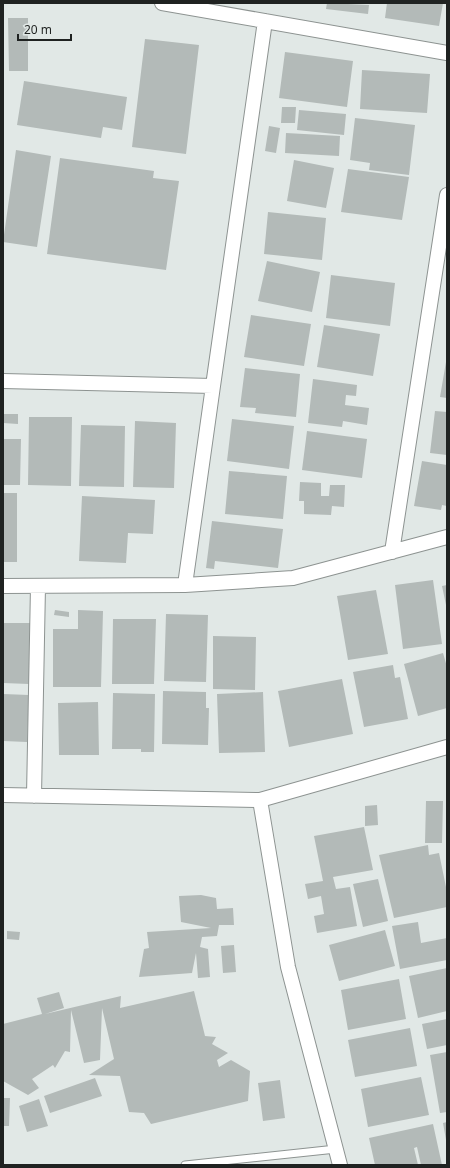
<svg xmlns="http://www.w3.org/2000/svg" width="450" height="1168" viewBox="0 0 450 1168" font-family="'Noto Sans',sans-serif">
  <rect width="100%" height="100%" fill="#e1e8e6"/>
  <path fill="#b3bab8" d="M 327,3 L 369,5 L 368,14 L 326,9 Z
    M 387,3 L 443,3 L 439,26 L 385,18 Z
    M 8,18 L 28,18 L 28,71 L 9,71 Z
    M 145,39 L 199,45 L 186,154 L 132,147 Z
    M 285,52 L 353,61 L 347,107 L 279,98 Z
    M 362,70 L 430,74 L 427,113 L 360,109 Z
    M 24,81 L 127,97 L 122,130 L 103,127 L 101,138 L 17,125 Z
    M 282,107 L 296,107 L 295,123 L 281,123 Z
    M 299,110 L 346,114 L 344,135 L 297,130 Z
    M 355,118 L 415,125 L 409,175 L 369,170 L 370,163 L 350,160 Z
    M 269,126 L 280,128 L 276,153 L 265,151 Z
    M 286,133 L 340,136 L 339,156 L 285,153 Z
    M 16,150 L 51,156 L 37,247 L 3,242 Z
    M 60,158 L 154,171 L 153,178 L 179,181 L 166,270 L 47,254 Z
    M 294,160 L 334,168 L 326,208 L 287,201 Z
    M 348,169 L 409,177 L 402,220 L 341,212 Z
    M 268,212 L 326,218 L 322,260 L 264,254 Z
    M 267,261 L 320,272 L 312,312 L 258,301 Z
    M 331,275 L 395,283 L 390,326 L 326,318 Z
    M 251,315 L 311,324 L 304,366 L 244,357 Z
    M 324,325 L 380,334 L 373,376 L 317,367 Z
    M 446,362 L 447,362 L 447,398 L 440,397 Z
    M 245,368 L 300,374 L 296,417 L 255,413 L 256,408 L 240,407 Z
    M 313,379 L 357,385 L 356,396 L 346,395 L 345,405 L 369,408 L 367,425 L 343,421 L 342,427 L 308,423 Z
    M 435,411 L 447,412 L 447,455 L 430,453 Z
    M 3,414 L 18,414 L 18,424 L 3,423 Z
    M 29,417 L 72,417 L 71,486 L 28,485 Z
    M 232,419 L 294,426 L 289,469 L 227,461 Z
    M 135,421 L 176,423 L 174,488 L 133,487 Z
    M 81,425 L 125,426 L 124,487 L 79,486 Z
    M 307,431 L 367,439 L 362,478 L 302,470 Z
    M 3,439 L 21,439 L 20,485 L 3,485 Z
    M 422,461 L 447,465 L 447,506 L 442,505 L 441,510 L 414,506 Z
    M 229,471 L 287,476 L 283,519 L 225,514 Z
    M 300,482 L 321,483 L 321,496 L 329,496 L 330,485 L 345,485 L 344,507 L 332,506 L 331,515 L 304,514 L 304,501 L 299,501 Z
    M 3,493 L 17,493 L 17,562 L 3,562 Z
    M 82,496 L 155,500 L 153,534 L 128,533 L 126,563 L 79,561 Z
    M 212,521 L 283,529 L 278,568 L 215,561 L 214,569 L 206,568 Z
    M 433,580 L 442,644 L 403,649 L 395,585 Z
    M 447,585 L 447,605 L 446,605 L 442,586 Z
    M 376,590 L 388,654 L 348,660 L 337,596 Z
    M 55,610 L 69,612 L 69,617 L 54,615 Z
    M 78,610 L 103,611 L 101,687 L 53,687 L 53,629 L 78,629 Z
    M 166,614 L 208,615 L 206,682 L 164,681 Z
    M 113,619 L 156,619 L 154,684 L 112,684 Z
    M 3,623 L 30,623 L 29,684 L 3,683 Z
    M 213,636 L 256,637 L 255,690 L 213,689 Z
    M 443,653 L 447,667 L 447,708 L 418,716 L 404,664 Z
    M 393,665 L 395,678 L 400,677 L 408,719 L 364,727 L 353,672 Z
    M 342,679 L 353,734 L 289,747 L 278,691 Z
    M 163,691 L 206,692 L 206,708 L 209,708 L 208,745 L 162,744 Z
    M 263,692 L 265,752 L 219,753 L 217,694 Z
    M 113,693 L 155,694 L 154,752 L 141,752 L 141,749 L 112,749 Z
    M 3,694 L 29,695 L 27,742 L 3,741 Z
    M 98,702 L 99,755 L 59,755 L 58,703 Z
    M 426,801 L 443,801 L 442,843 L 425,843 Z
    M 377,805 L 378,825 L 365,826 L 365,806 Z
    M 364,827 L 373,870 L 333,877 L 336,889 L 350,887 L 357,926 L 317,933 L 314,916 L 324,914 L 321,896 L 308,899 L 305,884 L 323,881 L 314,836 Z
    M 428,845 L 429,855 L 439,853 L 447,892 L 447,907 L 394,918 L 379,855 Z
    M 378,879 L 388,921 L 363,927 L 353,884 Z
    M 201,895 L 216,898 L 217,909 L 233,908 L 234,925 L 219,925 L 217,936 L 202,937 L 200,947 L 208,949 L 210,977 L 198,978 L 196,953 L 192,973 L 139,977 L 144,949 L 149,948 L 147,932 L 211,928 L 181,922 L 179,896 Z
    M 418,922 L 421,943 L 447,938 L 447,960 L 400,969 L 392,926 Z
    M 385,930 L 395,966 L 339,981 L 329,945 Z
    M 7,931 L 20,932 L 19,940 L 7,939 Z
    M 234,945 L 236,972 L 223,973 L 221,946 Z
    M 447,968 L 447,1011 L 418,1018 L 409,976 Z
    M 399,979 L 406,1019 L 348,1030 L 341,990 Z
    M 194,991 L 205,1036 L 216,1037 L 212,1044 L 228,1053 L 217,1060 L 219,1067 L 231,1060 L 250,1071 L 248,1101 L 151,1124 L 144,1113 L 129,1112 L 120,1076 L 89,1075 L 114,1059 L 102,1008 L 100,1060 L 84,1063 L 71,1010 L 70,1052 L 65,1051 L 55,1068 L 53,1065 L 32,1079 L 39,1088 L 28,1095 L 3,1081 L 3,1024 L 42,1014 L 37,998 L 59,992 L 64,1008 L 45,1014 L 121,996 L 120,1008 Z
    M 447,1019 L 447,1045 L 427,1049 L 422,1024 Z
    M 410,1028 L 417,1066 L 355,1077 L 348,1040 Z
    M 447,1052 L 447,1112 L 440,1113 L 430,1055 Z
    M 421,1077 L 429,1115 L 368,1127 L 361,1089 Z
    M 95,1078 L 102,1096 L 50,1113 L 44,1096 Z
    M 280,1080 L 285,1118 L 263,1121 L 258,1083 Z
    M 3,1098 L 10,1098 L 9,1126 L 3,1126 Z
    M 39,1099 L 48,1126 L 27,1132 L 19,1106 Z
    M 447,1122 L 447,1140 L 446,1140 L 443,1123 Z
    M 433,1124 L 442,1165 L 421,1165 L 417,1147 L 414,1148 L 418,1165 L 375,1165 L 369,1138 Z"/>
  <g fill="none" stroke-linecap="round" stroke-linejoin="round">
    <defs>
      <path id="service" d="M 185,1165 L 336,1149"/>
      <path id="minor" d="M 162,3 L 447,53
        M 3,381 L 213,386 L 185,585
        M 213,386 L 265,21
        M 392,552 L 447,195
        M 3,586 L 185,585 L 293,578 L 447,537
        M 3,795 L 260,800 L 447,747
        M 34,796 L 38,586
        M 260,800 L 288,967 L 340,1165"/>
    </defs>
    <use href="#service" stroke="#8d9391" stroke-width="9"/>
    <use href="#minor" stroke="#8d9391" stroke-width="16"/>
    <use href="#service" stroke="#fff" stroke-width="7"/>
    <use href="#minor" stroke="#fff" stroke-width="14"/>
  </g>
  <rect width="450" height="1168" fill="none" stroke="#1f2221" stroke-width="8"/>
  <path d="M18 34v6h53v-6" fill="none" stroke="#1f2221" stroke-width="2"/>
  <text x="24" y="34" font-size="12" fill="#1f2221" stroke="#e1e8e6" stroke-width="3" paint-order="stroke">20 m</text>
</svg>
